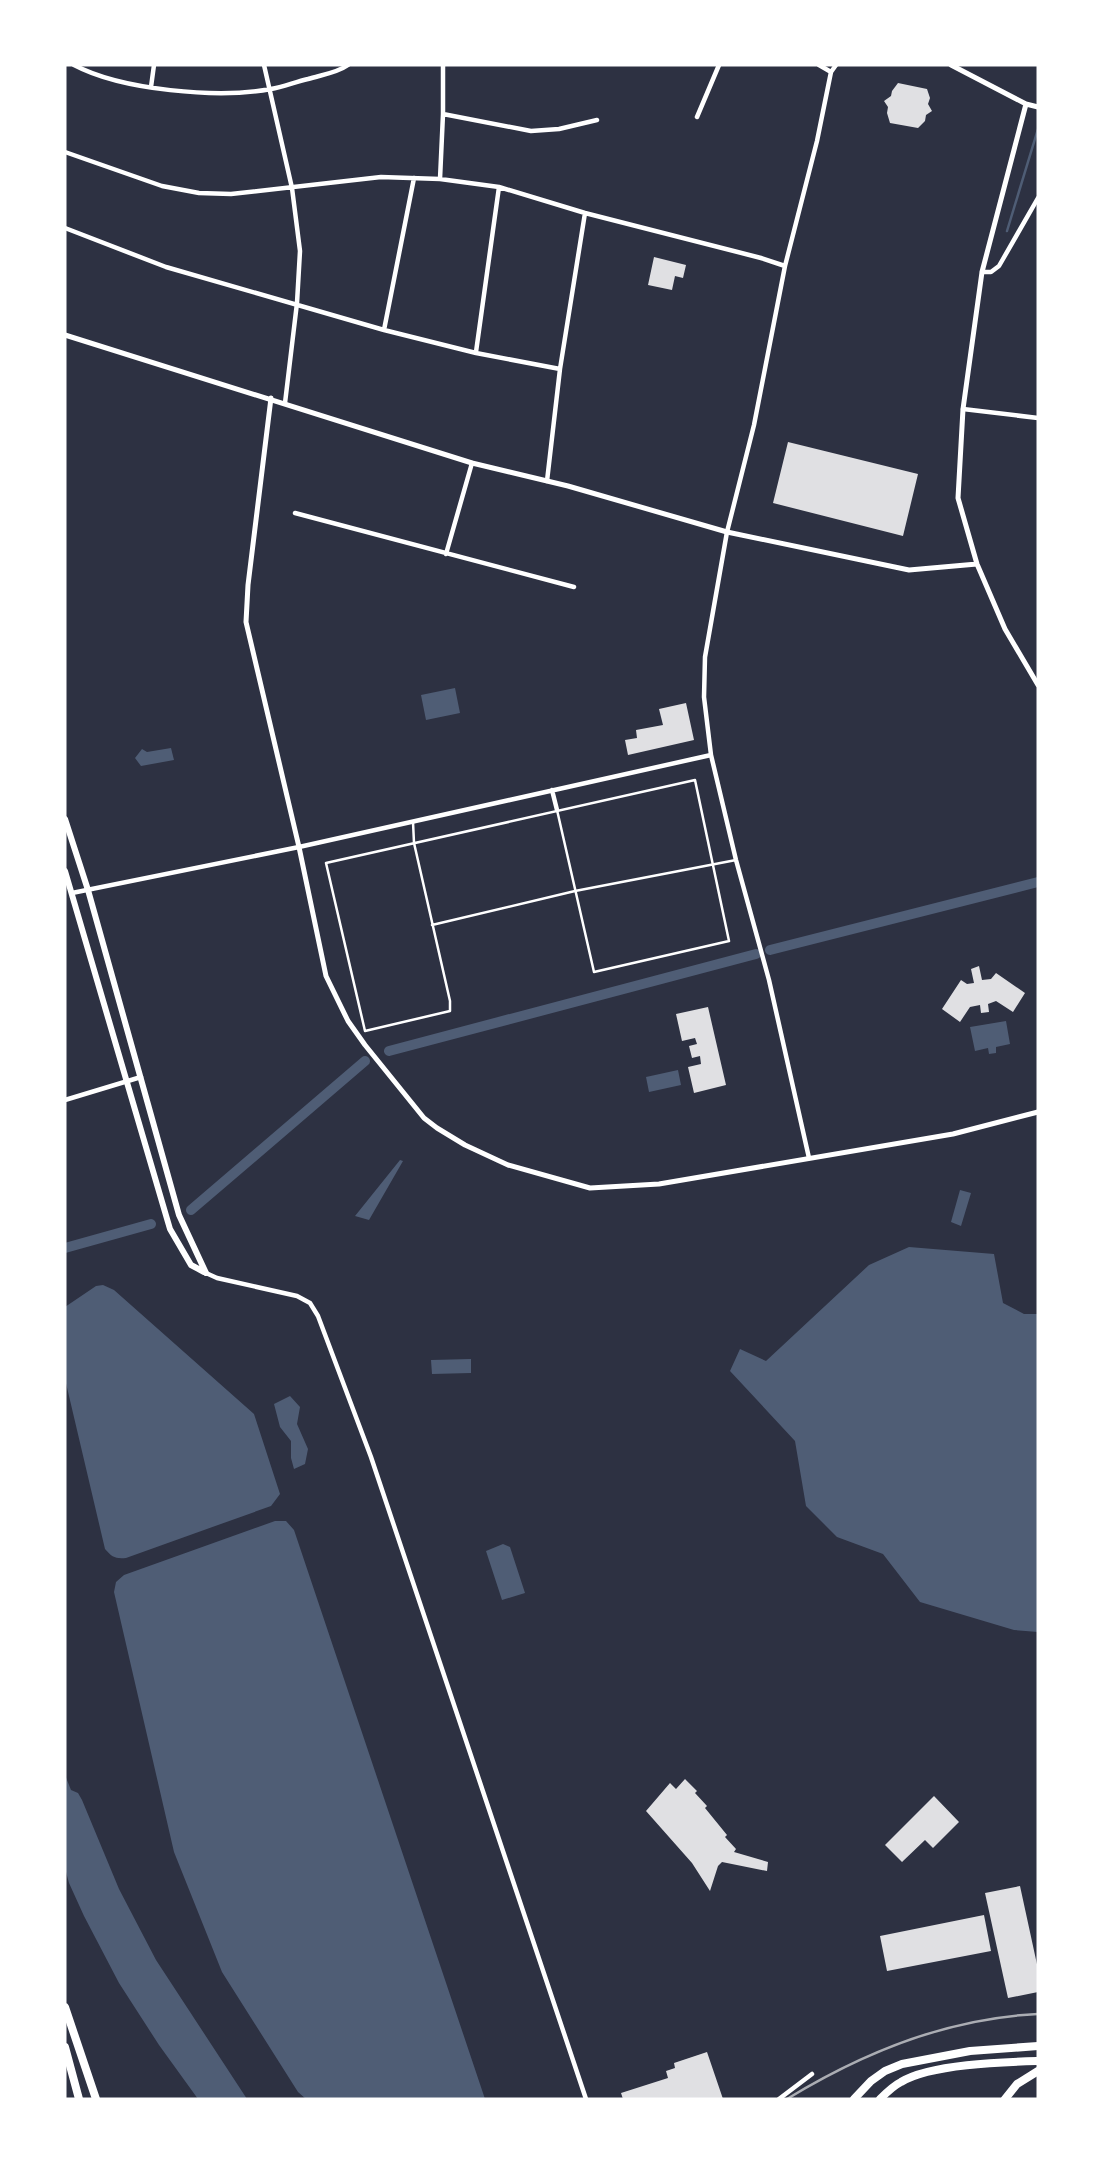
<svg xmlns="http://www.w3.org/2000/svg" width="1103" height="2164" viewBox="0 0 1103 2164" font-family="Helvetica,sans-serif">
  <rect width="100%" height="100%" fill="#2d3142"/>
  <path fill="#4f5d75" d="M 455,688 L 460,713 L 426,720 L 421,695 Z
    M 171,748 L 174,760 L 141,766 L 135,758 L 142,749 L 147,752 Z
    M 1006,1021 L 1010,1044 L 996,1047 L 996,1053 L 989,1054 L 988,1048 L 975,1051 L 970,1027 Z
    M 678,1070 L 681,1085 L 649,1092 L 646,1077 Z
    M 400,1160 L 403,1161 L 369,1220 L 355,1216 Z
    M 960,1190 L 971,1193 L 961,1226 L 951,1222 Z
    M 909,1247 L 994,1254 L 1003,1303 L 1024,1314 L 1038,1314 L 1038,1632 L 1014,1630 L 920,1602 L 883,1554 L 837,1537 L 806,1506 L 795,1441 L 730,1371 L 740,1349 L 766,1361 L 869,1265 Z
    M 103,1285 L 114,1290 L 254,1414 L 280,1494 L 271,1506 L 126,1558 C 115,1559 112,1557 105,1549 L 65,1379 L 65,1307 L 96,1286 Z
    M 471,1359 L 471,1373 L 432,1374 L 431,1360 Z
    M 290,1396 L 300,1407 L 297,1424 L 308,1449 L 305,1464 L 294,1469 L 291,1458 L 291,1441 L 280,1427 L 274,1404 Z
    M 275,1521 L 286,1521 L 294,1530 L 485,2099 L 306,2099 L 298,2092 L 222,1972 L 174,1852 L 114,1592 L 116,1582 L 124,1575 Z
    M 503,1544 L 510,1547 L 525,1593 L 502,1600 L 486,1551 Z
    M 65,1775 L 71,1790 L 78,1793 L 82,1800 L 119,1889 L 156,1960 L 247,2099 L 198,2099 L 159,2045 L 119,1983 L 84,1916 L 69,1883 L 65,1868 Z"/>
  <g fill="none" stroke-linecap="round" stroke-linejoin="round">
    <path stroke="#4f5d75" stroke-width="2.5" d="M 1007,231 L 1038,129"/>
    <path stroke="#4f5d75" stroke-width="10" d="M 770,950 L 1038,882
      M 389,1051 L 756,954
      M 191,1210 L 365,1061
      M 65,1248 L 151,1224"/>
  </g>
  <path fill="#e0e0e3" d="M 898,83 L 927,89 L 930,98 L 928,104 L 932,111 L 926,115 L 925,121 L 918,128 L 890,123 L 887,113 L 888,107 L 884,101 L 891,96 L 892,91 Z
    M 654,257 L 686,265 L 683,278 L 675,276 L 672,290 L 648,285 Z
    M 788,442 L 918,474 L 903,536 L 773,503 Z
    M 686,703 L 694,740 L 628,755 L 625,740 L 637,738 L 636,730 L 663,725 L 659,709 Z
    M 979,966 L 982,980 L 991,979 L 996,973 L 1025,993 L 1013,1012 L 996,1001 L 988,1004 L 989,1012 L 981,1013 L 980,1005 L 970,1007 L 960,1022 L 942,1009 L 961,980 L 967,984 L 974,983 L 971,969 Z
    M 708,1007 L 726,1085 L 694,1093 L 688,1067 L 701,1064 L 700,1056 L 692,1058 L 689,1046 L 697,1044 L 695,1038 L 682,1041 L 676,1014 Z
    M 685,1779 L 697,1791 L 695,1793 L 707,1806 L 705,1808 L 727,1835 L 725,1837 L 736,1849 L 734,1852 L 768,1862 L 767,1871 L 722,1862 L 718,1866 L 710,1891 L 692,1863 L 646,1811 L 670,1783 L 676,1789 Z
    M 934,1796 L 959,1822 L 933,1848 L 925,1840 L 902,1862 L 885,1845 Z
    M 1020,1886 L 1038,1969 L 1038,1992 L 1008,1998 L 985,1893 Z
    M 984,1915 L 991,1951 L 887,1971 L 880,1936 Z
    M 707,2052 L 723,2099 L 623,2099 L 621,2093 L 668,2078 L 666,2071 L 675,2068 L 674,2063 Z"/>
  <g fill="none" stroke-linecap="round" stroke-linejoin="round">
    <path stroke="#fff" stroke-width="2.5" d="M 413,822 L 414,843 L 450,1001 L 450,1011 L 365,1031 L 326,863 C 449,835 572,807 695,780 L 729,941 L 594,972 L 557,810
      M 432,925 L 575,891 L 736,860"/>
    <path stroke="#fff" stroke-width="4.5" d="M 74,65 C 121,90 218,99 271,89 C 283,87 295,82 308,79 C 321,75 337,73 348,65
      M 264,65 L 292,188 L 300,251 L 297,303 L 285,403
      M 819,65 L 831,72
      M 151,87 L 154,65
      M 443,114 L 531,131 L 559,129 L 597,120
      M 697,117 L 719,65
      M 65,152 L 162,186 L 199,193 L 231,194 L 381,177 L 440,179 L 499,187 L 585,213 L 761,258 L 785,266
      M 440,179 L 443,114 L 443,65
      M 65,228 L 166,267 L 384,330 L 476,353 L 560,369
      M 982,272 L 991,272 L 999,266 L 1038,198
      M 384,330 L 414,178
      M 476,352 L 499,187
      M 963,409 L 1038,418
      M 547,481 L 560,369 L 585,213
      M 295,513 L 574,587
      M 446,554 L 472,463
      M 552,790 L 557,810
      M 72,893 L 299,847 L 711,755
      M 65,1100 L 141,1077
      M 809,1158 L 769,980 L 736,860 L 711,755 L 704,697 L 705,657 L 727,532 L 754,425 L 785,266 L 817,141 L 831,72 L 836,65
      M 206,1273 L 217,1278 L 297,1296 L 310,1303 L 318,1316 L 371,1457 L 586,2099
      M 779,2099 L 812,2074"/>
    <path stroke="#fff" stroke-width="5" d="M 951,65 L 1026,104 L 1038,107
      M 1026,104 L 982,272 L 963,409 L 958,498 L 977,564 L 1005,629 L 1038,685
      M 65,335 L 472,463 L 568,486 L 727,532 L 909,570 L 977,564
      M 271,398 L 248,585 L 246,622 L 299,847 L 326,976 L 348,1021 L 365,1045 L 424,1118 L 437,1128 L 465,1145 L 508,1165 L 590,1188 L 659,1184 L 953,1134 L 1038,1112"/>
    <path stroke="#fff" stroke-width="6" d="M 65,819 L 88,890 L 179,1215 L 206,1273
      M 65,871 L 170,1229 L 191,1265 L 204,1272"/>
    <path stroke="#fff" stroke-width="8" d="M 65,2007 L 96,2099
      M 65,2047 L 79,2099
      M 854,2099 L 871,2081 L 885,2071 L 902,2064 L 970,2051 L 1038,2046
      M 880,2099 C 886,2093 893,2086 901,2082 C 930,2064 1004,2062 1038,2061
      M 1005,2099 L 1017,2084 L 1038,2071"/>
    <path stroke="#abadb3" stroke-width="2.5" d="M 787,2099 C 864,2052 947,2018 1038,2014"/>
  </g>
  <rect width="1103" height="2164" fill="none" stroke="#ffffff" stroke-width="133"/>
</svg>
